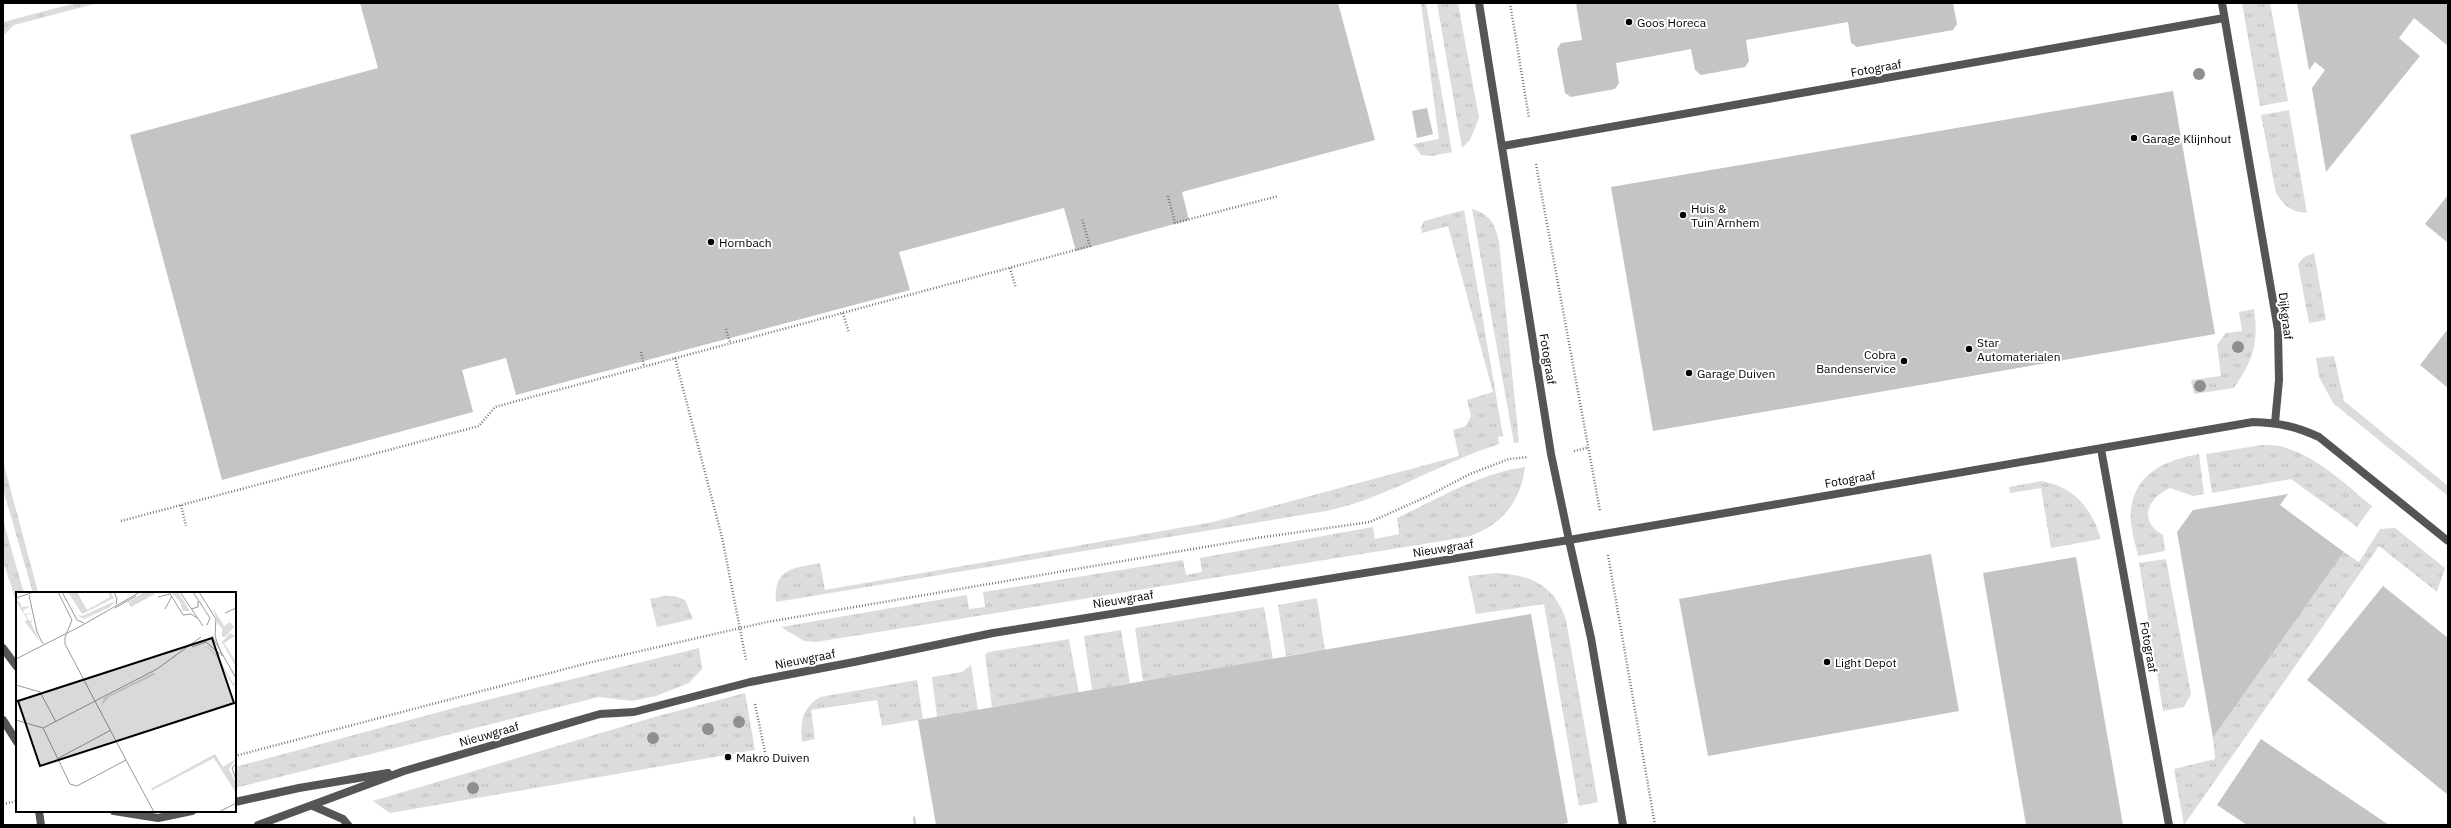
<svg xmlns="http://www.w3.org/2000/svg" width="2451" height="828" viewBox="0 0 2451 828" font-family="'IBM Plex Sans',sans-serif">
  <defs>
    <pattern id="grass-tufts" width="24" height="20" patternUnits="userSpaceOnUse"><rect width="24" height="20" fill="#dcdcdc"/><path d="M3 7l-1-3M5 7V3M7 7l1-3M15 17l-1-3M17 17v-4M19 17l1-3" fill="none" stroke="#bbb"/></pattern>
  </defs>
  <rect width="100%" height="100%" fill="#fff"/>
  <path fill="url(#grass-tufts)" d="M 76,3 L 98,3 L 14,25 L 3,36 L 3,22 Z
    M 1421,3 L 1426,3 L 1452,152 L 1432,156 L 1421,155 L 1413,144 L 1439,139 Z
    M 1437,3 L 1458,3 L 1479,118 L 1470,140 L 1462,148 Z
    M 2242,3 L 2270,3 L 2288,101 L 2260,106 Z
    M 2289,110 L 2307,213 C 2291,212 2284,206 2276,193 L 2261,115 Z
    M 1472,209 C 1490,214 1496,225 1499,242 L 1519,442 L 1514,443 Z
    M 1464,210 L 1503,436 L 1498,437 L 1499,444 C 1440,463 1387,498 1326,511 L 776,602 C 773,568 794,568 820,563 L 825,590 L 1213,522 L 1459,456 L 1453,430 L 1466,426 L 1471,416 L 1467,400 L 1493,392 L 1448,226 L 1422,233 L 1421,227 L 1424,221 Z
    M 2314,253 L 2326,320 L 2309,323 L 2298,264 L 2304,257 Z
    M 2254,309 C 2259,343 2253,360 2234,388 L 2194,394 L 2191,380 L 2221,376 L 2217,345 L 2226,333 L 2242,331 L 2239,312 Z
    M 2334,356 L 2344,401 L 2448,486 L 2448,496 L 2333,403 L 2319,377 L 2316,358 Z
    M 2262,445 C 2270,445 2279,445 2286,448 C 2319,458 2346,485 2372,506 L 2357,527 L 2291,479 L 2212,493 L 2206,454 Z
    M 2199,454 L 2204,494 L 2193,496 L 2170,488 C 2148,498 2137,520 2163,535 L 2165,551 L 2138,556 C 2135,542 2129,524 2131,510 C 2135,473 2166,460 2199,454 Z
    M 3,461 L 38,592 L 39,593 L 33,593 L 3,489 Z
    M 1525,467 C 1521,502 1500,527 1467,537 L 816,642 L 804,641 L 781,627 L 967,595 L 969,609 L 985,607 L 983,592 L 1183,560 L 1186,575 L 1202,572 L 1200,558 L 1373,527 L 1375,539 L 1399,534 L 1397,518 C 1438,499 1480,473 1525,467 Z
    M 2042,481 C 2075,488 2091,507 2101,539 L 2051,548 L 2041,488 L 2010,493 L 2009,487 Z
    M 3,520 L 24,593 L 17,593 L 17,604 L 3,561 Z
    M 2395,528 L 2445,568 L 2437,592 L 2379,546 L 2184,825 L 2174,769 L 2215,759 L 2213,738 L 2344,552 L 2359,562 L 2380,529 Z
    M 2166,559 L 2191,694 L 2184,707 L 2163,711 L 2139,563 Z
    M 1497,573 C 1531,575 1555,586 1566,620 L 1598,802 L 1579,806 L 1544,604 L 1476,614 L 1468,576 Z
    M 664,596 L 675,596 L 685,600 L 693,619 L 657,627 L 650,599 Z
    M 1317,598 L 1325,650 L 1286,656 L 1278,605 Z
    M 1264,607 L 1273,659 L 1143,681 L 1135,628 Z
    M 1121,630 L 1130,683 L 1092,690 L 1084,636 Z
    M 1069,639 L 1079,693 L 992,707 L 985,655 L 988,652 Z
    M 699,648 L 702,669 L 689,683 L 656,696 L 632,701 L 599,697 L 235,788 L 235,767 L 454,708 Z
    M 971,665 L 978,710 L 937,717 L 932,677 L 962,672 Z
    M 917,680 L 923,719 L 882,726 L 877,700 L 811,710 L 815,739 L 802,742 C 800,722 802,708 820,697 Z
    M 745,693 L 755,750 L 390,813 L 373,801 L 658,716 Z"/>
  <path fill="#c4c4c4" d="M 360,3 L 1338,3 L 1375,140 L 1182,192 L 1189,220 L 1076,251 L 1064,208 L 899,252 L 910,290 L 516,395 L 506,358 L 462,370 L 473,412 L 222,480 L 130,135 L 378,68 Z
    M 1576,3 L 1953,3 L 1957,24 L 1953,30 L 1857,47 L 1851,43 L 1848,22 L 1746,40 L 1749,61 L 1745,67 L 1701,75 L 1695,70 L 1691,49 L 1616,63 L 1619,83 L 1615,89 L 1571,97 L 1565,93 L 1557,49 L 1561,43 L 1582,40 Z
    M 2297,3 L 2448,3 L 2448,46 L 2414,18 L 2399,38 L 2420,56 L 2326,172 L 2312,88 L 2325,70 L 2315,62 L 2309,70 Z
    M 2173,91 L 2215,334 L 1653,431 L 1611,187 Z
    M 1427,108 L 1433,134 L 1417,138 L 1412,111 Z
    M 2448,195 L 2448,243 L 2425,224 Z
    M 2448,329 L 2448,388 L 2420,365 Z
    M 2288,494 L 2280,505 L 2344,552 L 2213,738 L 2177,532 L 2193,510 Z
    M 1931,554 L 1959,711 L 1708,756 L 1679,599 Z
    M 2076,557 L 2123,825 L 2026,825 L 1983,573 Z
    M 2383,586 L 2448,638 L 2448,795 L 2307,680 Z
    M 1531,614 L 1568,823 L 1557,825 L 936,825 L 918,720 Z
    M 2261,739 L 2389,825 L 2247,825 L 2217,805 Z
    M 915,816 L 916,825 L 914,825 L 913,817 Z"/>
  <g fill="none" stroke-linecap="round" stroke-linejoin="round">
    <path stroke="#777" stroke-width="2.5" stroke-dasharray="1 2" stroke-linecap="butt" d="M 1510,3 L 1529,118
      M 1536,164 L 1600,511
      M 1168,196 L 1175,223 L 1278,196
      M 1010,268 L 1016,288
      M 843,313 L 849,333
      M 726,329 L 730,343
      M 641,352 L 644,366
      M 675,358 L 722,537 L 746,660
      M 1574,451 L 1587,448
      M 181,505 L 186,526
      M 121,521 L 479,426 L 495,407 L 1090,246 L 1082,219
      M 1608,555 L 1655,825
      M 755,704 L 767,762
      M 235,756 L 588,663 L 767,622 L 1257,538 L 1370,522 L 1426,497 L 1470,474 L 1509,459 L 1528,457
      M 3,804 L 17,801"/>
    <path stroke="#555" stroke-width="8" d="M 1503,146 L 2224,18
      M 313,806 L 343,819 L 348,825"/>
    <path stroke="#555" stroke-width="8" d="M 1479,3 L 1551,454 L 1569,540 L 2253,422 C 2279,423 2295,426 2319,437 L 2448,541
      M 2222,3 L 2278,330 L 2279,380 L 2275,423
      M 2101,449 L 2169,825"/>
    <path stroke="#555" stroke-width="8" d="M 3,648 L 17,667
      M 3,720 L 17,742
      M 235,802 L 299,788 L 388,773
      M 39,811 L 41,825
      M 114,811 L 158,818 L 192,811
      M 258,825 L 404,771 L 600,714 L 634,712 L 750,682 L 854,662 L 993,633 L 1569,540 L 1591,638 L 1623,825"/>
  </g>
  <g fill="#8f8f8f">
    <circle cx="2199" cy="74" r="6"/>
    <circle cx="2238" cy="347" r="6"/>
    <circle cx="2200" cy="386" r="6"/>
    <circle cx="739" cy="722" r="6"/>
    <circle cx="708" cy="729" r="6"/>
    <circle cx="653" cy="738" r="6"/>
    <circle cx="473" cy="788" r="6"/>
  </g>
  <g fill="#000" stroke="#fff" stroke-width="1.5">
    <circle cx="1629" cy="22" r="4"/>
    <circle cx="2134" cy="138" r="4"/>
    <circle cx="1683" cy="215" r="4"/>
    <circle cx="711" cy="242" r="4"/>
    <circle cx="1969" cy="349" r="4"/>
    <circle cx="1904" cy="361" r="4"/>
    <circle cx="1689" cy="373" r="4"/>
    <circle cx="1827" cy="662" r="4"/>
    <circle cx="728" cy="757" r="4"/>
  </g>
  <g text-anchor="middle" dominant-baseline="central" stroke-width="4" stroke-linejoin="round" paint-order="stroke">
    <g font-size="12" fill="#000" stroke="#fff" text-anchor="start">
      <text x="1637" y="22">Goos Horeca</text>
      <text x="2142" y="138">Garage Klijnhout</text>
      <text x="1691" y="208">Huis &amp;<tspan x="1691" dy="14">Tuin Arnhem</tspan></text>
      <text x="719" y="242">Hornbach</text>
      <text x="1977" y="342">Star<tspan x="1977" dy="14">Automaterialen</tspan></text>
      <text x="1896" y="354" text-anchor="end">Cobra<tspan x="1896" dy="14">Bandenservice</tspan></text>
      <text x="1697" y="373">Garage Duiven</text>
      <text x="1835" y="662">Light Depot</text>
      <text x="736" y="757">Makro Duiven</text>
    </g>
    <g font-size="12" fill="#000" stroke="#fff">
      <text transform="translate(1876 68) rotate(-10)">Fotograaf</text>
      <text transform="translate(2286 316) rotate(83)">Dijkgraaf</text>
      <text transform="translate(1548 359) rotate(81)">Fotograaf</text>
      <text transform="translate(1850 479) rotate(-10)">Fotograaf</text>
      <text transform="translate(1443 548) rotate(-9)">Nieuwgraaf</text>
      <text transform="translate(1123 599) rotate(-9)">Nieuwgraaf</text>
      <text transform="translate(2149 647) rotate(80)">Fotograaf</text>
      <text transform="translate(805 659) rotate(-11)">Nieuwgraaf</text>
      <text transform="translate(489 734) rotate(-16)">Nieuwgraaf</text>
    </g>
  </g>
  <g transform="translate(16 592)">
    <rect width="220" height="220" fill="#fff"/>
    <path d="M 49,0 L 61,22 L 66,24 L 99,9 L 94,15 L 68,27 L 64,25 L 59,19 ZM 52,0 L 61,0 L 71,18 L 94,5 L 92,0 L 95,0 L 98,6 L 66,22 ZM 128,0 L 137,0 L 139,4 L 137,3 L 115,15 L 112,10 ZM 155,0 L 162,0 L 174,19 L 167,19 L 164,10 ZM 0,9 L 3,9 L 6,15 L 15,14 L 7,18 L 9,22 L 16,21 L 10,23 L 13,29 L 17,28 L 15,31 L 24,50 L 9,30 L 11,27 ZM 197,16 L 208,34 L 214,30 L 218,35 L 209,45 L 206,45 L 206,36 L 202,32 ZM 214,41 L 219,44 L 208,51 L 220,70 L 220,75 L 206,50 ZM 193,54 L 202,65 L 217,91 L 220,90 L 220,94 L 217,92 L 220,99 L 200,65 L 192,56 L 189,56 L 191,55 L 193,56 L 200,65 L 208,76 ZM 137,81 L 140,82 L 93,105 L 85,114 L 88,106 ZM 199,162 L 207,175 L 220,167 L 213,177 L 220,191 L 220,201 L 198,166 L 135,199 L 136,196 Z" fill="#dcdcdc"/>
    <path fill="none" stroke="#999" stroke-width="1" d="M 42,0 L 56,28 L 49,45 L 49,52 L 110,168M 46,0 L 61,28 L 68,31M 98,0 L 101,7 L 100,12M 153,0 L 167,23 L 175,22 L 181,26M 164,0 L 187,34M 177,0 L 194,26 L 191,33M 183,0 L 200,27 L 199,44 L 206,64M 13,3 L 21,40 L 27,52M 142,5 L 154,2M 0,6 L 18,0M 99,16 L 120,4M 149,17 L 156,4M 175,17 L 182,15 L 182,9M 209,21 L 220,16M 196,44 L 220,86M 176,55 L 190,50 L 204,62M 0,67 L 65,34 L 124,0M 0,93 L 24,100 L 40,130M 0,128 L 27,136M 27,136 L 54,192 L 61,194 L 110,168 L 138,220M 27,136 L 141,77 L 185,45M 41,167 L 95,138M 220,171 L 216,176 L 220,188M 203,220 L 220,211"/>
    <path fill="#000" fill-opacity="0.15" stroke="#000" stroke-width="2" d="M 196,46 L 218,111 L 24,174 L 2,109 Z"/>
    <rect width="220" height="220" fill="none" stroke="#000" stroke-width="2"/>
  </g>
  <rect width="2451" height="828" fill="none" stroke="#000000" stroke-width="8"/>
</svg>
